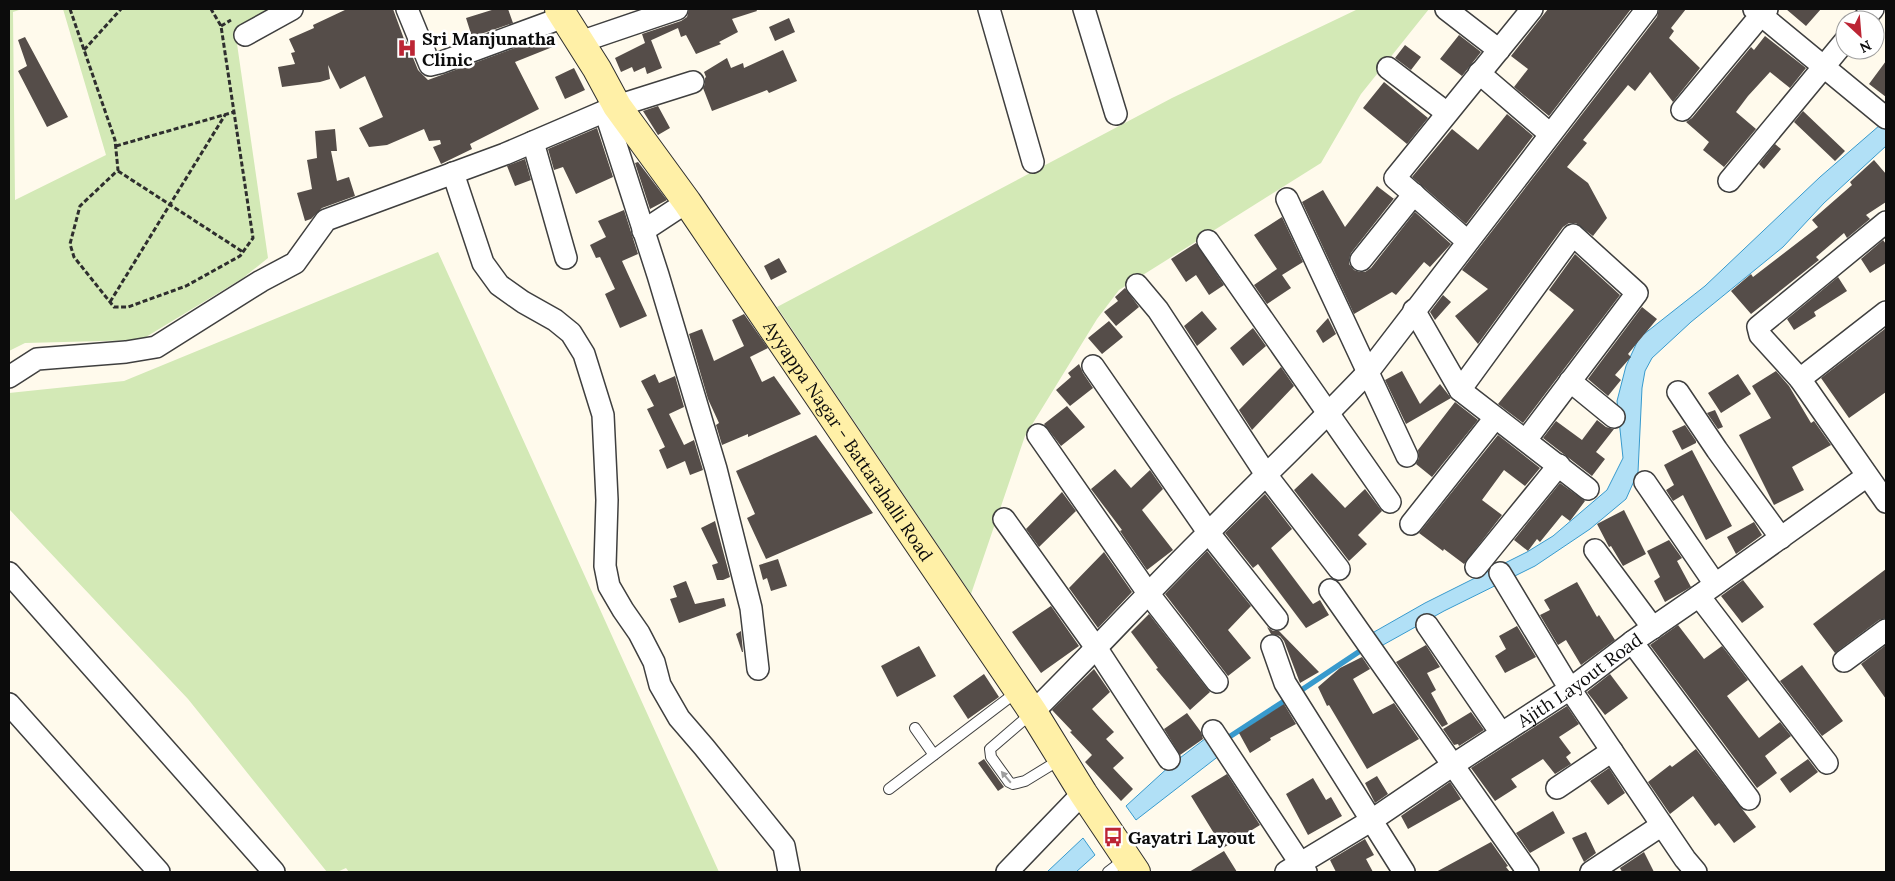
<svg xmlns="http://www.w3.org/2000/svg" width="1895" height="881" viewBox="0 0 1895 881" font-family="Lora,serif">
  <rect width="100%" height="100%" fill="#fffaec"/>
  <path fill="#d3e9b6" d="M 9,9 L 22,9 L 13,12 L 15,200 L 106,155 L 63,9 L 272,9 L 235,30 L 268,258 L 243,278 L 141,340 L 25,343 L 9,351 Z
    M 1358,9 L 1429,9 L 1361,94 L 1321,163 L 1119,290 L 1097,319 L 1025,436 L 971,594 L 777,307 L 1172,98 Z
    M 438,252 L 719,872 L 349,872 L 346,868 L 337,872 L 327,872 L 188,699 L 9,509 L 9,393 L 124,381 Z"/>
  <path fill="#b1e0f6" stroke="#389acd" d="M 1880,125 L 1886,130 L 1886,146 L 1824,203 L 1783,247 L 1691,322 L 1652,358 L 1645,371 L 1642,388 L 1638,472 L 1626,499 L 1590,529 L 1535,566 L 1444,611 L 1374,650 L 1367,636 L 1425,603 L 1527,552 L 1553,536 L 1607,490 L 1623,458 L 1617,401 L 1626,366 L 1639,338 L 1705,286 L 1820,177 Z
    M 1210,735 L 1220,755 L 1136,820 L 1126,806 L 1172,764 Z
    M 1083,838 L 1095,855 L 1076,872 L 1047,872 Z"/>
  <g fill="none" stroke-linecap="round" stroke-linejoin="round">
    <path stroke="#389acd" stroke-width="5.5" d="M 1297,693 L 1366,647
      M 1223,741 L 1289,698"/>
  </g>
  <path fill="#554d49" d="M 347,9 L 393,9 L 404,39 L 405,38 L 418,70 L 428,80 L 550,35 L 555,46 L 515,62 L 539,109 L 470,144 L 472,149 L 441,164 L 433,147 L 441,144 L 440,140 L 429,141 L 424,129 L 387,145 L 369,147 L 359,128 L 383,117 L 365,76 L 340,89 L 328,65 L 330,79 L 320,82 L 282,87 L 278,67 L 295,64 L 291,53 L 295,52 L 289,39 L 314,28 L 313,25 Z
    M 495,9 L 508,9 L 513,23 L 472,37 L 466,18 Z
    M 689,9 L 756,9 L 757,11 L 732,19 L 738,32 L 719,42 L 721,44 L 696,54 L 686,35 L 681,37 L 678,28 L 645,43 L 642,34 L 681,21 L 687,17 Z
    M 1548,9 L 1631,9 L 1549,116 L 1514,87 L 1528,69 L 1511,56 Z
    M 1659,9 L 1686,9 L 1671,28 L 1674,31 L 1669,38 L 1700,68 L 1673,102 L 1650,72 L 1635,91 L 1628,85 L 1583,140 L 1587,143 L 1567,167 L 1588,183 L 1607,218 L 1593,236 L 1576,223 L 1569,223 L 1563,227 L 1478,344 L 1455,316 L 1488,289 L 1462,270 L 1657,17 Z
    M 1786,9 L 1821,9 L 1806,26 Z
    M 789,18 L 795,32 L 775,41 L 769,27 Z
    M 1459,35 L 1481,52 L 1462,76 L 1440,59 Z
    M 1765,36 L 1806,68 L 1790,88 L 1770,72 L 1748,96 L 1736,112 L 1756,129 L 1724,167 L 1703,150 L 1709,142 L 1686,122 L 1692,118 L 1751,47 L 1754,50 Z
    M 25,37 L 68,117 L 47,127 L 18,71 L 27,66 L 18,40 Z
    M 651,40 L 662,68 L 647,74 L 645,67 L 634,72 L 632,67 L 621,72 L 615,58 Z
    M 1405,45 L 1421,57 L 1411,70 L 1395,58 Z
    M 783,50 L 797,81 L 769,93 L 767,90 L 712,111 L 703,88 L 705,84 L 705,78 L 706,77 L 704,72 L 727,58 L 731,68 L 743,63 L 744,68 Z
    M 1886,61 L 1886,97 L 1869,84 Z
    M 574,68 L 585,90 L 565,99 L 555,77 Z
    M 1384,82 L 1428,118 L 1407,144 L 1363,108 Z
    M 658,106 L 670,128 L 658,135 L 643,111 Z
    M 1803,111 L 1845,151 L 1835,161 L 1794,122 Z
    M 1507,114 L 1533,136 L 1466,224 L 1412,177 L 1452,129 L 1478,150 Z
    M 597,128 L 613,177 L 576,194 L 563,167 L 554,170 L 548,149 Z
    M 335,129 L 337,151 L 331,151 L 337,181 L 349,177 L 355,196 L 322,208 L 311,219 L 305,221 L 297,193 L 312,189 L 307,160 L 317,158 L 315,131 Z
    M 1775,144 L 1781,149 L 1764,169 L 1759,164 Z
    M 525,159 L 531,180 L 515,186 L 507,166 Z
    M 1874,160 L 1886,174 L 1886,202 L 1866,215 L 1870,219 L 1847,238 L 1844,233 L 1816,257 L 1819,260 L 1751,314 L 1731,291 L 1751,274 L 1753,277 L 1818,227 L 1812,220 L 1852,185 L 1850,182 Z
    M 638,162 L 667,200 L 650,209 L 635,163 Z
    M 1377,186 L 1394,199 L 1396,196 L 1351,253 L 1349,259 L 1349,264 L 1354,270 L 1360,272 L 1365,272 L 1371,268 L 1415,212 L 1451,244 L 1430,267 L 1424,262 L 1396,295 L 1392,292 L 1354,314 L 1302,202 L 1323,190 L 1345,227 Z
    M 624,210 L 638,254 L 622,261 L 647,316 L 620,328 L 605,294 L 615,289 L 600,257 L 596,258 L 590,245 L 606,237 L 598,221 Z
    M 1282,217 L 1303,262 L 1282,275 L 1291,288 L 1267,304 L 1254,285 L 1277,269 L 1254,235 Z
    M 1883,240 L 1886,244 L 1886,263 L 1870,273 L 1861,259 Z
    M 1196,243 L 1224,285 L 1209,295 L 1196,275 L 1186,282 L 1171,259 Z
    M 1575,254 L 1620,295 L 1523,423 L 1498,404 L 1574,310 L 1549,290 Z
    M 779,258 L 787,272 L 771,280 L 764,266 Z
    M 1838,277 L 1847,291 L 1814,312 L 1816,316 L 1794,330 L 1787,319 Z
    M 1125,288 L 1139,307 L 1116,326 L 1104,312 L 1118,301 L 1115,297 Z
    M 1443,295 L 1451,302 L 1435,320 L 1430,312 Z
    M 1642,307 L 1657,319 L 1628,354 L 1631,357 L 1615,375 L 1621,380 L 1608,396 L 1588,379 Z
    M 1202,311 L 1217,329 L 1197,346 L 1184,326 Z
    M 744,314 L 768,348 L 750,357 L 762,382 L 774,376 L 801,414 L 748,437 L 748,434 L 722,445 L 716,425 L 719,423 L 708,399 L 689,334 L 702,329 L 714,361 L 744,346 L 732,320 Z
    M 1328,318 L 1336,334 L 1323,343 L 1316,331 Z
    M 1109,321 L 1123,337 L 1102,354 L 1088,338 Z
    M 1253,328 L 1266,346 L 1243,366 L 1230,348 Z
    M 1886,328 L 1886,392 L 1849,418 L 1821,378 Z
    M 1079,364 L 1083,373 L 1093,388 L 1070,406 L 1056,390 L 1071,377 L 1068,373 Z
    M 1281,367 L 1294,386 L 1252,430 L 1239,410 Z
    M 1402,371 L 1420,404 L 1440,384 L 1451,398 L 1406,424 L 1385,380 Z
    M 1776,371 L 1789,386 L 1811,423 L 1814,421 L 1831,445 L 1792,467 L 1804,490 L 1774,505 L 1739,435 L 1771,418 L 1752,386 Z
    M 655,374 L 659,383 L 675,376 L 684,407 L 669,414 L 684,445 L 694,440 L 703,470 L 690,475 L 685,461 L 667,469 L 659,450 L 665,447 L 647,409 L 654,406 L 641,381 Z
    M 1738,374 L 1751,394 L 1721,413 L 1708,393 Z
    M 1455,402 L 1478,420 L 1432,477 L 1416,464 L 1419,458 L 1418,450 Z
    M 1067,406 L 1085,427 L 1061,446 L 1044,424 Z
    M 1715,410 L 1723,427 L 1718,429 L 1707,413 Z
    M 1597,420 L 1606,427 L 1614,429 L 1596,452 L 1605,459 L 1592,476 L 1543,438 L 1556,421 L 1582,440 Z
    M 1685,425 L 1696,441 L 1696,443 L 1682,450 L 1672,431 Z
    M 816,435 L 873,513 L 766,559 L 747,518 L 755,514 L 736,471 Z
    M 1498,435 L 1540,468 L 1525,486 L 1504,470 L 1482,500 L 1502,515 L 1464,564 L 1444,549 L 1443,551 L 1419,533 Z
    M 1692,450 L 1732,526 L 1706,540 L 1683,495 L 1673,501 L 1666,490 L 1674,485 L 1664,465 Z
    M 1115,469 L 1131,488 L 1150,470 L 1163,489 L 1142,510 L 1173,550 L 1147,570 L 1120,531 L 1122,530 L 1091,489 Z
    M 1312,473 L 1345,508 L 1365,489 L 1382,511 L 1358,535 L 1367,544 L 1349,561 L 1294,490 Z
    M 1560,483 L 1585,501 L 1570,521 L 1562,515 L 1540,542 L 1537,539 L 1528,551 L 1514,540 Z
    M 1062,492 L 1076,511 L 1039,547 L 1026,529 Z
    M 1265,494 L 1292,529 L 1271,548 L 1313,604 L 1320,600 L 1329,615 L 1306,628 L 1258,564 L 1253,568 L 1225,533 Z
    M 1624,510 L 1646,554 L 1623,566 L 1611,546 L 1609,547 L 1597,524 Z
    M 715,521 L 730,577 L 723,580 L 717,580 L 712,565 L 718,563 L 701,528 Z
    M 1754,522 L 1762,535 L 1736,554 L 1727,537 Z
    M 1669,540 L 1682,558 L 1677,561 L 1691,587 L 1665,602 L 1654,581 L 1660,577 L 1647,551 Z
    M 1207,551 L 1251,606 L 1228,630 L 1251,658 L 1228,676 L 1165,594 Z
    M 1104,552 L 1132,592 L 1098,628 L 1069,588 Z
    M 778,559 L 787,586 L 771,591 L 767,578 L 763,580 L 759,565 Z
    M 1886,569 L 1886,618 L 1879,620 L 1835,653 L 1813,624 Z
    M 1743,580 L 1764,607 L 1742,623 L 1721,596 Z
    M 686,581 L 695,604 L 724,598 L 726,606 L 679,623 L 670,599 L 677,597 L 673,586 Z
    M 1577,582 L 1597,617 L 1599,615 L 1615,640 L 1581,665 L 1566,640 L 1558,645 L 1540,615 L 1550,610 L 1544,600 Z
    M 1051,606 L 1079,646 L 1041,673 L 1012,632 Z
    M 1149,614 L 1210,692 L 1190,710 L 1156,669 L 1158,668 L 1131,632 Z
    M 1678,625 L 1704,659 L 1722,646 L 1748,680 L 1727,696 L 1759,738 L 1780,722 L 1791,736 L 1765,756 L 1777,773 L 1757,788 L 1650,645 Z
    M 1517,626 L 1536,657 L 1505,673 L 1495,656 L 1506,649 L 1499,636 Z
    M 1267,627 L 1273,631 L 1279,631 L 1319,672 L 1300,683 L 1284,641 L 1280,636 L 1271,634 Z
    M 741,631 L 743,652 L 742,652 L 736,634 Z
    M 1426,645 L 1440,667 L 1427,673 L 1436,690 L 1431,693 L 1448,724 L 1442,727 L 1396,662 Z
    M 1886,645 L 1886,699 L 1861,664 Z
    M 919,646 L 936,676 L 897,697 L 881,666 Z
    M 1362,657 L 1370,669 L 1353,679 L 1373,714 L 1394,703 L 1419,739 L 1367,769 L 1329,705 L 1327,706 L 1318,687 L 1340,668 Z
    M 1802,665 L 1843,721 L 1822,736 L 1780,681 Z
    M 1094,669 L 1110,692 L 1092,709 L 1114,732 L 1106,739 L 1124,758 L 1113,768 L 1133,789 L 1121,801 L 1085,762 L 1092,755 L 1070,732 L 1072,731 L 1052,710 Z
    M 984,674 L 999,697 L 968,719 L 953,696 Z
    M 1610,674 L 1628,698 L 1605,715 L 1587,692 Z
    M 1284,704 L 1296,724 L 1270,738 L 1271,740 L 1250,753 L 1239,733 Z
    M 1567,706 L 1579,724 L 1559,737 L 1571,753 L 1566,757 L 1571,764 L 1555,774 L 1543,759 L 1511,779 L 1517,787 L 1495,801 L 1471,768 Z
    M 1471,712 L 1484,730 L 1459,746 L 1458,744 L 1454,745 L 1443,729 Z
    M 1187,713 L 1201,732 L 1203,739 L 1180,755 L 1164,729 Z
    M 1696,749 L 1756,827 L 1734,843 L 1719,823 L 1715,826 L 1693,796 L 1670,814 L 1648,782 L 1670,765 L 1672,767 Z
    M 984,759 L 1004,787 L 998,791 L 978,763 Z
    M 1808,759 L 1818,772 L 1790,793 L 1780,779 Z
    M 1609,768 L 1625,793 L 1608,805 L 1590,781 Z
    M 1227,774 L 1260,825 L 1223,848 L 1191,796 Z
    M 1377,776 L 1388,794 L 1375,803 L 1365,783 Z
    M 1313,778 L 1326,800 L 1331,797 L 1342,816 L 1308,835 L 1286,794 Z
    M 1450,782 L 1461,799 L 1408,829 L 1401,816 Z
    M 1553,811 L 1565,833 L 1530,853 L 1516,833 Z
    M 1586,832 L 1596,853 L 1584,862 L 1572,838 Z
    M 1365,839 L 1374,855 L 1366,859 L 1373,872 L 1336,872 L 1330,860 Z
    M 1491,842 L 1508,866 L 1506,867 L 1510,872 L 1436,872 Z
    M 1224,851 L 1237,872 L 1189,872 Z
    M 1644,852 L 1654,872 L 1622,872 L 1620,868 Z"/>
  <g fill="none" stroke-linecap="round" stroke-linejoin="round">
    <defs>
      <path id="lane" d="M 1033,712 L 990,749 L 991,757 L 1009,782 L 1013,784 L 1025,781 L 1061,759
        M 915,728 L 934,755
        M 889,789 L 1018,691
        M 1108,872 L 1125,859"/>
      <g id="street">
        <path d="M 407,9 L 430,65 L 442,62 L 564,17"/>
        <path d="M 989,9 L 1033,162"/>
        <path d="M 1084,9 L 1116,114"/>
        <path d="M 1446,9 L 1499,50"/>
        <path d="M 1767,9 L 1761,15 L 1886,118"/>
        <path d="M 1863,20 L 1873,9"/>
        <path d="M 245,35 L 292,9"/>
        <path d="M 580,42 L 677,9"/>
        <path d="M 1388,68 L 1447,113"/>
        <path d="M 1479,73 L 1550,134"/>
        <path d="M 1682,110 L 1761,15 L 1754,9"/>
        <path d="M 605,111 L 658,275 L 716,469 L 751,608 L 758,669"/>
        <path d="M 533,142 L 566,258"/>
        <path d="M 453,173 L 483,263 L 499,285 L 523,302 L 555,320 L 571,333 L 584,354 L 603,415 L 607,500 L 605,566 L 609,586 L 623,610 L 639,633 L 654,662 L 660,685 L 679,718 L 704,747 L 784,846 L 789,872"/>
        <path d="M 1729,181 L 1845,41"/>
        <path d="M 1287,199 L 1407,456"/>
        <path d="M 1886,222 L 1758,327 L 1760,335 L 1800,379 L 1886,502"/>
        <path d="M 643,231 L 687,202"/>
        <path d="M 1208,241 L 1390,502"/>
        <path d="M 1467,241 L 1395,178 L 1532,9"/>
        <path d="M 1361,260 L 1414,194"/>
        <path d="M 1137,285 L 1158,310 L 1267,476 L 1339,569"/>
        <path d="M 1414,310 L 1460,390 L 1588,489"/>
        <path d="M 1093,366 L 1208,532 L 1277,619"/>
        <path d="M 9,377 L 37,359 L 126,352 L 156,347 L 261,281 L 295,263 L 326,220 L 505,154 L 617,106 L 693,82"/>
        <path d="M 1800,379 L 1886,312"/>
        <path d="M 1570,381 L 1614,417"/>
        <path d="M 1460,390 L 1573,235 L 1637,293 L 1526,440"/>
        <path d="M 1678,392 L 1717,450 L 1781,538"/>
        <path d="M 1038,435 L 1148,593 L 1217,682"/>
        <path d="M 1645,482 L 1715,584"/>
        <path d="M 1004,519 L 1097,649 L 1169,759"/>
        <path d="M 1411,524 L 1495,418"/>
        <path d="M 1595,550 L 1653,628"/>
        <path d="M 1476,567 L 1559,465"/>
        <path d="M 9,573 L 274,872"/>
        <path d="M 1500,573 L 1570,689 L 1685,859 L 1696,872"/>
        <path d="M 1330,590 L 1528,872"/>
        <path d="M 1699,596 L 1827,763"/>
        <path d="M 1427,625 L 1501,733"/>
        <path d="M 1632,642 L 1749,799"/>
        <path d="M 1272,646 L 1285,683 L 1404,872"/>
        <path d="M 1844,661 L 1886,630"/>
        <path d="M 9,704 L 159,872"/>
        <path d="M 1033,712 C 1093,653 1149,591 1208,533 C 1261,479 1316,427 1368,372 L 1647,9"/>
        <path d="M 1213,731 L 1306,872"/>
        <path d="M 1557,788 L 1612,751"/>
        <path d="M 1007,872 L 1083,793"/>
        <path id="s1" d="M 1286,872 L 1372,820 L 1453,765 L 1570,689 L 1632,642 L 1699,596 L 1867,476"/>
        <path d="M 1591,872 L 1662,825"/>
      </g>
      <g id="secondary">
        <path id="s2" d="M 559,9 L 597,69 L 617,106 L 687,202 L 1033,712 L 1083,793 L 1136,872"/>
      </g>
    </defs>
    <use href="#lane" stroke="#3f3f3f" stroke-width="12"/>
    <use href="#street" stroke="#3f3f3f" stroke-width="24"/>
    <use href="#secondary" stroke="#2e2e2e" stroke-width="30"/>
    <path stroke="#2e2e2e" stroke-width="3" stroke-dasharray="5 2.5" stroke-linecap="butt" d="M 70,9 L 115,140 L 118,170 L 80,206 L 70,244 L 74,257 L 114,307 L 128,307 L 186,286 L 240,256 L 253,238 L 221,26 L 211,9
      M 221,26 L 231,20
      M 84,50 L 121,9
      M 116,146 L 234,112
      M 118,171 L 243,252
      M 110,302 L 225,115"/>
    <use href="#lane" stroke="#fff" stroke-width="10"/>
    <use href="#street" stroke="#fff" stroke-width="21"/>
    <use href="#secondary" stroke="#fff0a7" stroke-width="28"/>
  </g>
  <defs><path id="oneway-solid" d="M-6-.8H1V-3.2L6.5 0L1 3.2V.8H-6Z" transform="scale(1.25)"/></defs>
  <use fill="#9e9e9e" href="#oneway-solid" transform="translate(1006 777) rotate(-130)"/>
  <defs>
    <symbol id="hospital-bare" viewBox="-9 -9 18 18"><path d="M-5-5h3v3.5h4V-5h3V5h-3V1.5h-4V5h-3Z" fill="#bc2534" stroke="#fff" stroke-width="2.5" paint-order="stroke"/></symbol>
    <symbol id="bus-bare" viewBox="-9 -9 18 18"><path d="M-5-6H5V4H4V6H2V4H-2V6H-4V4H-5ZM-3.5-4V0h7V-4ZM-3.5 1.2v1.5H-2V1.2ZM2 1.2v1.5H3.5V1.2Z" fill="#bc2534" stroke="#fff" stroke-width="2.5" paint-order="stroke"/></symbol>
  </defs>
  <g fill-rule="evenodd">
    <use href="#hospital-bare" x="393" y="34" width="28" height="28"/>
    <use href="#bus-bare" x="1099" y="823" width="28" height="28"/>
  </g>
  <g text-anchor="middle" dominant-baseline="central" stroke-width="5" stroke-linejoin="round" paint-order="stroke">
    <g font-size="18" font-weight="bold" fill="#0c0c0c" stroke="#fff" text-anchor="start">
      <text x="422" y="38">Sri Manjunatha<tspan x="422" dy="21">Clinic</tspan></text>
      <text x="1128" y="837">Gayatri Layout</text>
    </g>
    <g font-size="18" fill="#0c0c0c" stroke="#fff">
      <text stroke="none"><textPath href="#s2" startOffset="520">Ayyappa Nagar - Battarahalli Road</textPath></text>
      <text stroke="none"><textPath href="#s1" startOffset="351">Ajith Layout Road</textPath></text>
    </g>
  </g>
  <rect width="1895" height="881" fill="none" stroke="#0c0c0c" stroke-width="20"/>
  <g transform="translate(1860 35) rotate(154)"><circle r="24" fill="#ffffff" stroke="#9e9e9e"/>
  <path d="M0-4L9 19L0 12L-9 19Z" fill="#bc2534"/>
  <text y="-8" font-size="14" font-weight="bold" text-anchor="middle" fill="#0c0c0c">N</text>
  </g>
</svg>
